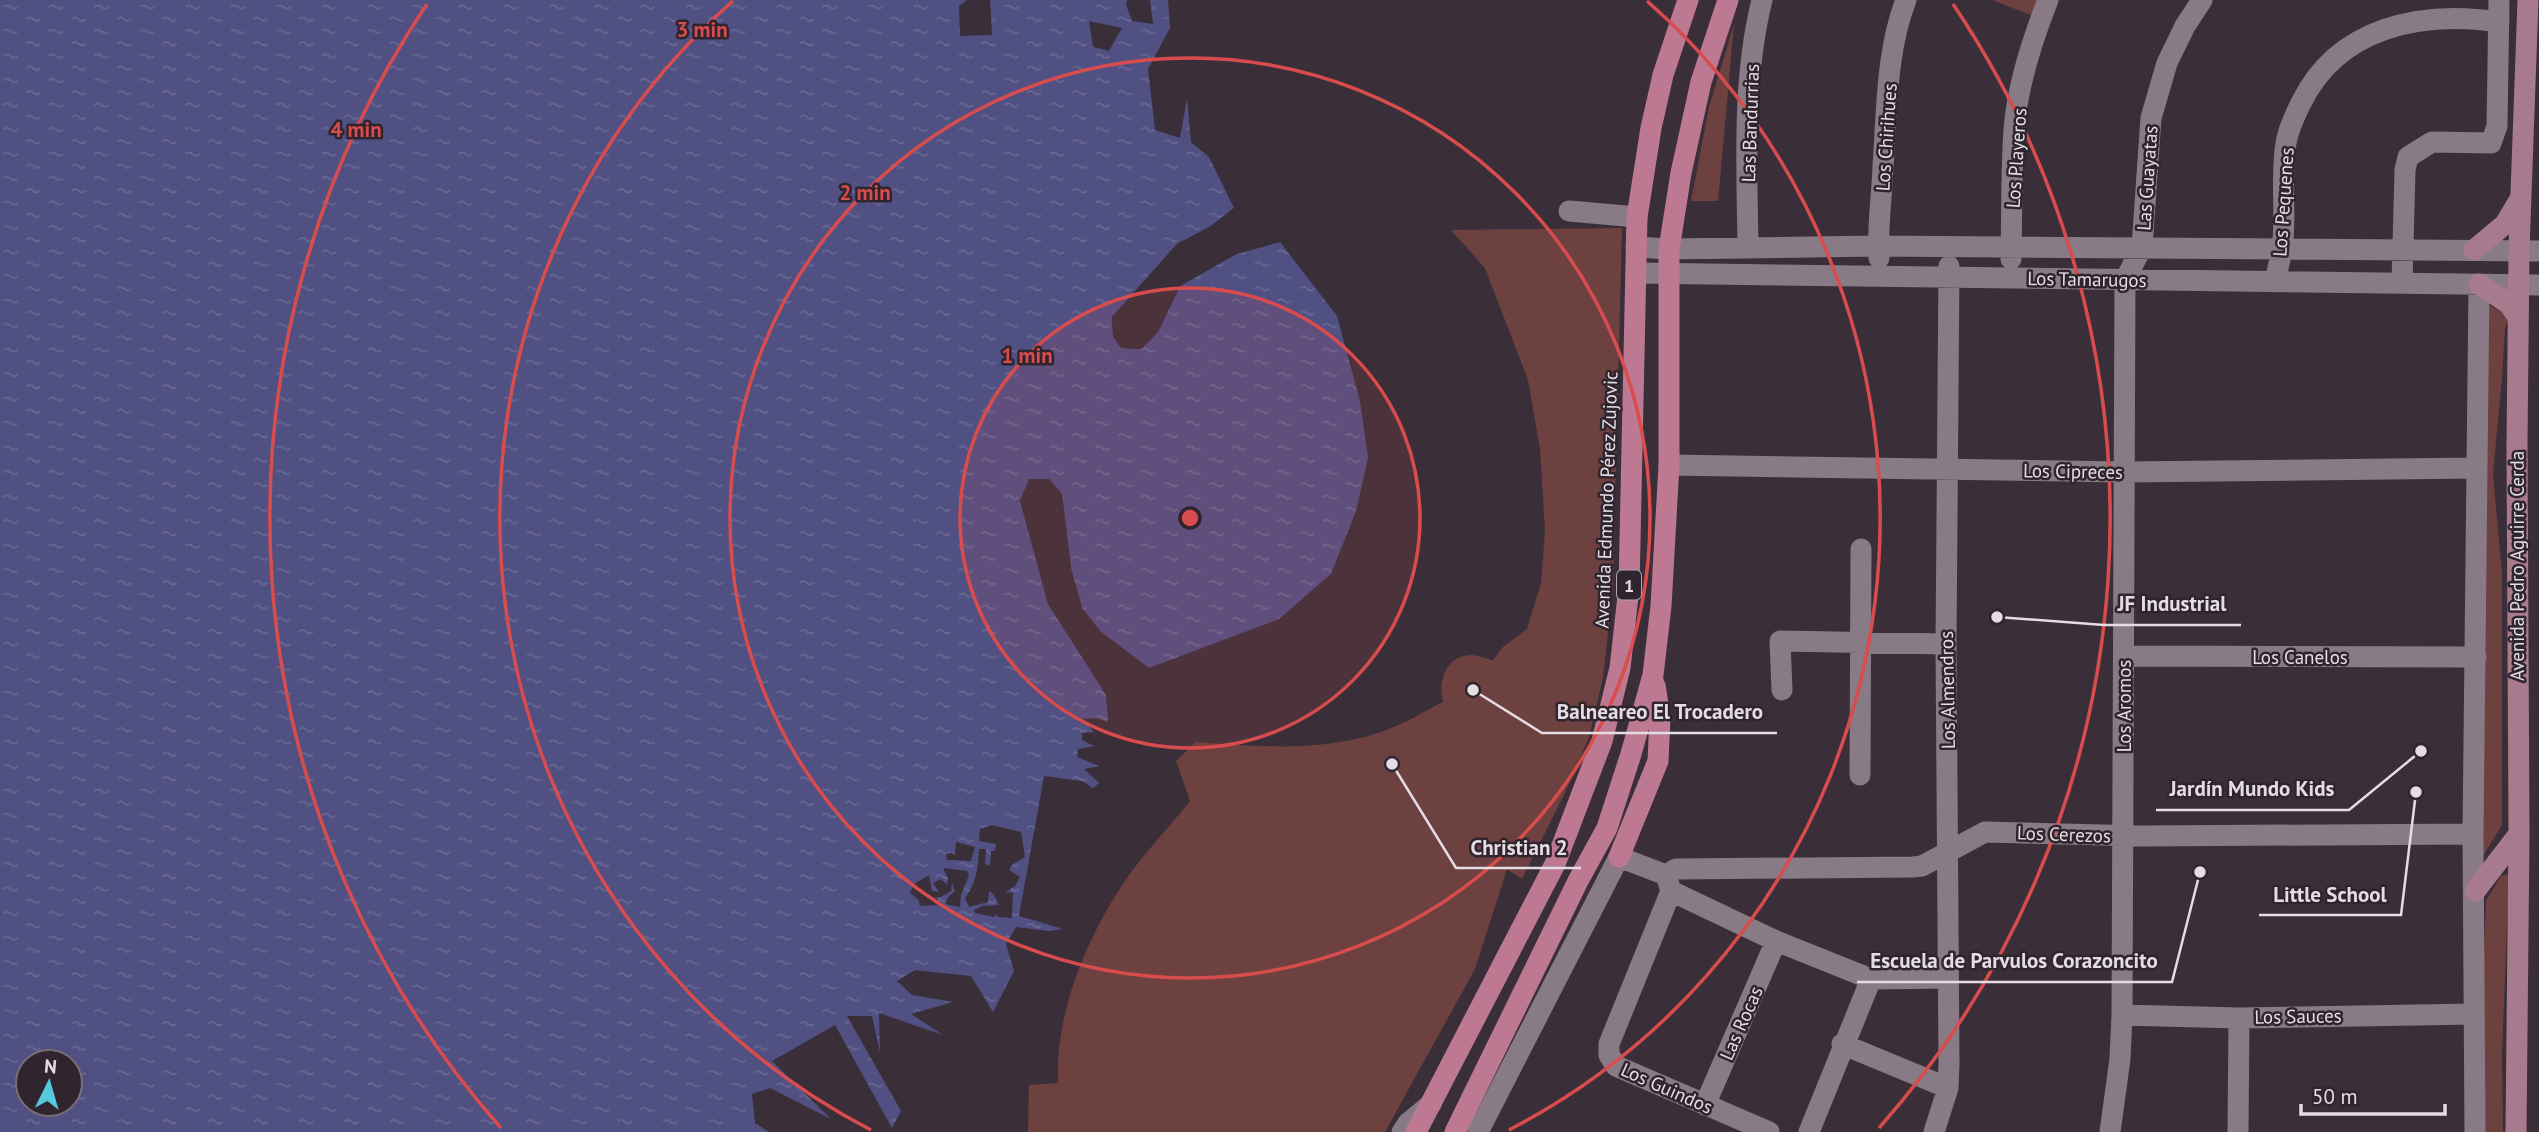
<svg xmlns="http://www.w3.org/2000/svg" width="2539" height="1132" viewBox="0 0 2539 1132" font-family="'PT Sans',sans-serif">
  <defs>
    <pattern id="water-ripples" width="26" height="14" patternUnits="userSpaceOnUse" patternTransform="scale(1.75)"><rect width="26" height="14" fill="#505083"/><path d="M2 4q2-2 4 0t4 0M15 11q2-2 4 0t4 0" fill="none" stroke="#696994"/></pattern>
  </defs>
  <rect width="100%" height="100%" fill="#3a2f38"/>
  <path fill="#6d4140" d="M 1992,0 L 2039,0 L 2033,16 Z
    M 1734,24 L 1718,201 L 1691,201 L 1709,107 Z
    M 1622,228 L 1613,586 L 1603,678 L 1589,737 L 1564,795 L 1522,879 L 1507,869 L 1475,969 L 1385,1132 L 1028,1132 L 1029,1085 L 1058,1083 C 1055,1016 1084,945 1119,890 C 1139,858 1167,830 1190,801 L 1176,761 L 1196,742 C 1262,747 1332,753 1394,727 C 1411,720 1427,710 1443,702 C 1438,682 1445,656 1471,655 C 1478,655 1486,659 1493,660 L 1503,647 L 1527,629 L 1541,583 L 1545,531 L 1540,449 L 1528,380 L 1485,268 L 1451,230 Z
    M 2481,300 L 2510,317 L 2505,328 L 2502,378 L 2493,474 L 2502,572 L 2502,825 L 2477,866 Z
    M 2509,874 L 2502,1054 L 2503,1132 L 2483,1132 L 2482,1002 L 2486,901 L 2501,876 Z"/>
  <path fill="url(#water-ripples)" fill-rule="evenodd" d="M 0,0 L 967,0 L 959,6 L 960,36 L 992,35 L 990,0 L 1127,0 L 1126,5 L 1132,21 L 1153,24 L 1150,0 L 1168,0 L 1170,28 L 1148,69 L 1155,130 L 1180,138 L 1187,99 L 1191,142 L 1209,157 L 1234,208 L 1211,226 L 1177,244 L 1112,317 L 1113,336 L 1121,348 L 1141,349 L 1158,332 L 1180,286 L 1236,254 L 1280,242 L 1337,316 L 1360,401 L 1368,458 L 1356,511 L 1331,574 L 1279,619 L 1149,668 L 1100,631 L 1082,608 L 1071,569 L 1062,494 L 1049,479 L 1029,480 L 1021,501 L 1048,604 L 1106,695 L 1108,722 L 1096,718 L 1083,719 L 1094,732 L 1082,733 L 1082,740 L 1094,746 L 1078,749 L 1077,757 L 1099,766 L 1084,769 L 1099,783 L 1093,788 L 1082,781 L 1044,776 L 1019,916 L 1063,929 L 1049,931 L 1016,927 L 1006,944 L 1014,971 L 993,1012 L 971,976 L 915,970 L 897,981 L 912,995 L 953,1002 L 911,1014 L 943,1035 L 879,1013 L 880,1052 L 872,1016 L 847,1016 L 901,1111 L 892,1128 L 835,1025 L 772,1061 L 831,1119 L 770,1088 L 752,1094 L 755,1123 L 769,1132 L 0,1132 ZM 1089,21 L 1122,28 L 1109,51 L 1093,47 ZM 992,825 L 1021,832 L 1025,857 L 1012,865 L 1009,870 L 1020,877 L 1015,886 L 1006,892 L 1013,893 L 1012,918 L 998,917 L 996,914 L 994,917 L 975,913 L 974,910 L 983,906 L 999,905 L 994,895 L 989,891 L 988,902 L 969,907 L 965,898 C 977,882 978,868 979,849 L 986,849 L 985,864 L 990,866 L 991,851 L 995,851 L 996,844 L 979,841 L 980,829 ZM 956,842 L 975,847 L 971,861 L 947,860 L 946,854 L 951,853 L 955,855 ZM 943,868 L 967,871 L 969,875 L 961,895 L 960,907 L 945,904 L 948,897 L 955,891 L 952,883 L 951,891 L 941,897 L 931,897 L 937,898 L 938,905 L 920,906 L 919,900 L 910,893 L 914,884 L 929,875 L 932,891 L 939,892 L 933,883 L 941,879 L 947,885 L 948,878 ZM 28,1062 L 70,1062 L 70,1104 L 28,1104 Z"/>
  <path fill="#3a2f38" d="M 1234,208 L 1237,208 L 1236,210 L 1213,229 L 1179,247 L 1115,318 L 1116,335 L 1123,345 L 1140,345 L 1155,330 L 1179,283 L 1235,251 L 1279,238 L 1284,241 L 1236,254 L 1180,286 L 1158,332 L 1141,349 L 1121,348 L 1113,336 L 1112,317 L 1177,244 L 1211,226 Z
    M 1029,479 L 1049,479 L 1062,494 L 1071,569 L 1082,608 L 1100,631 L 1151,671 L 1147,671 L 1097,633 L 1079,610 L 1068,570 L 1059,495 L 1047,483 L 1031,483 L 1024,501 L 1052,602 L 1109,693 L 1110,698 L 1048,604 L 1020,501 Z"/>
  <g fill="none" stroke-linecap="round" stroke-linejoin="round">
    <path stroke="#887b85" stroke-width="21" d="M 1569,211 L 1637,217
      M 1636,247 L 1669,249 L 1878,246 L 2539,251
      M 1748,248 C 1747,166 1742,80 1762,0
      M 1879,258 C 1877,228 1882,196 1883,166 C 1887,112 1886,51 1906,0
      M 2011,259 C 2012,216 2011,172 2014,130 C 2017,89 2033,38 2048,0
      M 1636,273 L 2539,285
      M 2275,282 C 2277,271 2280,261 2282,250 C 2287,215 2280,178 2286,143 C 2288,130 2295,115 2301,103 C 2338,27 2421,10 2499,22
      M 2402,283 L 2405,170 L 2408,157 L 2432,142 L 2491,143 L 2497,126 L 2499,0
      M 1669,465 L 2124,472 L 2476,468
      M 2124,656 L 2476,657
      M 1782,690 L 1780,641 L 1946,644
      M 1860,775 L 1861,549
      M 1666,875 L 1676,869 L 1913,867 L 1922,866 L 1985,832 L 2143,836 L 2473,834
      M 1671,891 L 1609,1044 L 1609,1055 L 1616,1066 L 1769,1132
      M 2122,1015 L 2239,1018 L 2474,1014
      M 1842,1044 L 1948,1088
      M 1705,1105 L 1776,941
      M 1402,1132 L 1408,1123 L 1431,1104
      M 1478,1132 L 1619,857 L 1666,875 L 1671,891 L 1776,941 L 1871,979 L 1948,978
      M 1809,1132 L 1871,979
      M 1934,1132 L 1948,1088 L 1949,1064 L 1946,644 L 1949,266
      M 2110,1132 L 2120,1059 L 2122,1015 L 2125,280 L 2142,247 L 2151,118 L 2167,63 L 2185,26 L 2202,0
      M 2238,1132 L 2239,1018
      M 2475,1132 L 2473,834 L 2479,284"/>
    <path stroke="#a87a8d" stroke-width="21" d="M 2474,250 L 2505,224 L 2520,199
      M 2479,284 L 2509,304 L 2518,317
      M 2475,891 L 2519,834
      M 2516,1132 L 2519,834 L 2517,444 L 2519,250 L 2528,0"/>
    <path stroke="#be7992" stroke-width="21" d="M 1619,857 L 1658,761 L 1660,717 L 1655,685
      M 1416,1132 L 1555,864 L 1602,741 L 1620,668 L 1629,587 L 1637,217 L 1651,128 L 1663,75 L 1688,0
      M 1455,1132 L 1578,881 L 1607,828 L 1631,754 L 1653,675 L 1661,606 L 1669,465 L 1669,249 L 1681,173 L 1701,82 L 1728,0"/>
  </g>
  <circle cx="1190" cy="518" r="230" fill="#d94c4d" fill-opacity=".12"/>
  <g fill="none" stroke="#d94c4d" stroke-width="3.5">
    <circle cx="1190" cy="518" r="230"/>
    <circle cx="1190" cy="518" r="460"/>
    <path d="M871 1130A690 690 0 0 1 733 1M1647 1A690 690 0 0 1 1509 1130"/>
    <path d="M501 1128A920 920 0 0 1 427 4M1953 4A920 920 0 0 1 1879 1128"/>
  </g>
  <g text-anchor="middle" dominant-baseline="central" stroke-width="5" stroke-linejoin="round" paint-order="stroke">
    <rect fill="#30252e" stroke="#aea6ad" stroke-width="2" x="1617" y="570.5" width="24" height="29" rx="5"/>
    <g font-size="18" font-weight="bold" fill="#e4dde3">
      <text x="1629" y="585">1</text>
    </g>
    <g font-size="19" fill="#e4dde3" stroke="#30252e">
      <text transform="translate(1750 123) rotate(-88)">Las Bandurrias</text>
      <text transform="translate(1886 137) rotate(-86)">Los Chirihues</text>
      <text transform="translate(2016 158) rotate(-86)">Los Playeros</text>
      <text transform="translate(2147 178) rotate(-86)">Las Guayatas</text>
      <text transform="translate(2283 202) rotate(-86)">Los Pequenes</text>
      <text transform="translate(2087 279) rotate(1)">Los Tamarugos</text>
      <text transform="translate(2073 471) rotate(1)">Los Cipreces</text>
      <text transform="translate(1606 500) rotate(-88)">Avenida Edmundo Pérez Zujovic</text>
      <text transform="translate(2517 566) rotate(-90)">Avenida Pedro Aguirre Cerda</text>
      <text x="2300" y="657">Los Canelos</text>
      <text transform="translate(1947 690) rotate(-91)">Los Almendros</text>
      <text transform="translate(2124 706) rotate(-90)">Los Aromos</text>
      <text transform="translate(2064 834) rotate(2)">Los Cerezos</text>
      <text transform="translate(2298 1016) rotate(-1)">Los Sauces</text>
      <text transform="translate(1741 1023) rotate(-66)">Las Rocas</text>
      <text transform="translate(1667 1088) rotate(24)">Los Guindos</text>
    </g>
  </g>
  <circle cx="1190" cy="518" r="10" fill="#d94c4d" stroke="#30252e" stroke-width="3.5"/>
  <g font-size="21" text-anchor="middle" font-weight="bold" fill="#d94c4d" stroke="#30252e" stroke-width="5" stroke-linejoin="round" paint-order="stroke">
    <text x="702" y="37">3 min</text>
    <text x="356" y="137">4 min</text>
    <text x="865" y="200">2 min</text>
    <text x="1027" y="363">1 min</text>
  </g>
  <path fill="none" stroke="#e4dde3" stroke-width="2.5" d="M1997 617L2104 625H2241M1473 690L1542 733H1777M2421 751L2349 810H2156M1392 764L1456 868H1581M2416 792L2401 915H2259M2200 872L2172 982H1857"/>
  <g fill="#e4dde3" stroke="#30252e" stroke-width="2.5">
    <circle cx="1997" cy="617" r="7"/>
    <circle cx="1473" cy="690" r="7"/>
    <circle cx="2421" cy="751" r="7"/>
    <circle cx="1392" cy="764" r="7"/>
    <circle cx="2416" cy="792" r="7"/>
    <circle cx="2200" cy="872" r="7"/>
  </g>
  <g font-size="21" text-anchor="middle" font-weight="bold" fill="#e4dde3" stroke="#30252e" stroke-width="5" stroke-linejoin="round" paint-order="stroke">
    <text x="2172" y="611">JF Industrial</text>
    <text x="1660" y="719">Balneareo El Trocadero</text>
    <text x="2252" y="796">Jardín Mundo Kids</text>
    <text x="1519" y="855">Christian 2</text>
    <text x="2330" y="902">Little School</text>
    <text x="2014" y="968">Escuela de Parvulos Corazoncito</text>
  </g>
  <g transform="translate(49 1083) rotate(5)"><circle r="33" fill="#30252e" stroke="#786f76" stroke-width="2"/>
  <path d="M0-5L12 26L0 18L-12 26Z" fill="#54cadd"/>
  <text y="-10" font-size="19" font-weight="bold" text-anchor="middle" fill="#e4dde3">N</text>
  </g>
  <path d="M2301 1104v10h144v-10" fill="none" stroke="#e4dde3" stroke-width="3.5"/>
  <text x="2312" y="1104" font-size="21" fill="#e4dde3" stroke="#30252e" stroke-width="5" paint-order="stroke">50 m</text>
</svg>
